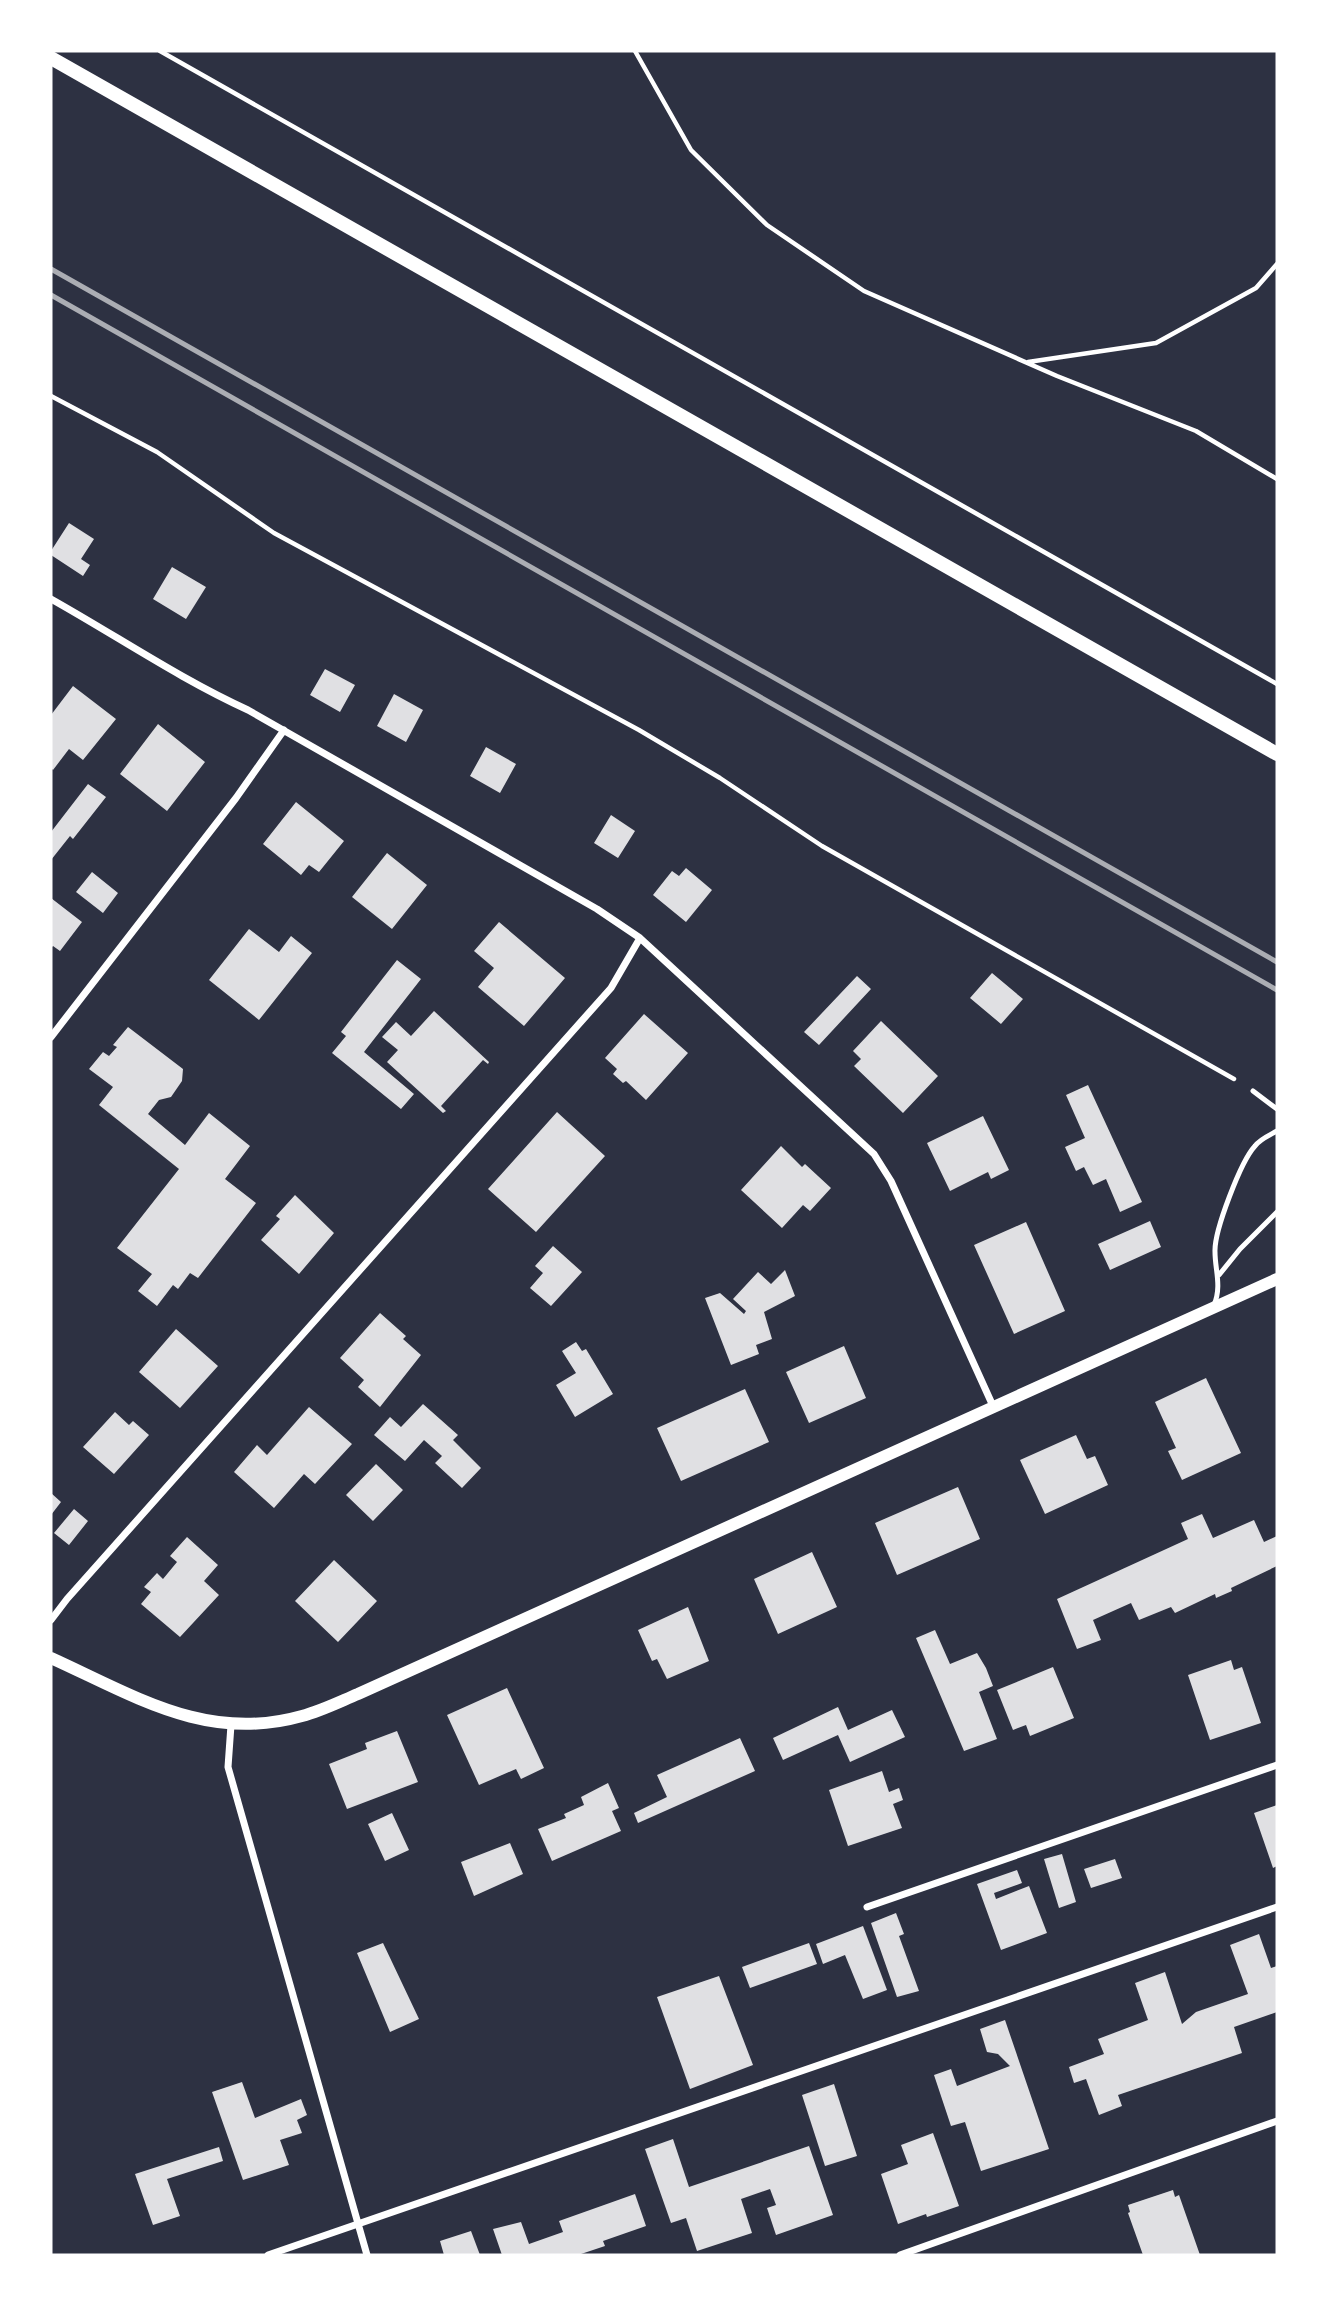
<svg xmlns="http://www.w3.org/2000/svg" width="1328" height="2306" viewBox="0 0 1328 2306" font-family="Manrope,sans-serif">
  <rect width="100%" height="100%" fill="#2d3142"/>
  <path fill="#e0e0e3" d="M 69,523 L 94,539 L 81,559 L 90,565 L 83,576 L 51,555 L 51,551 Z
    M 172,567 L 206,587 L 186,619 L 153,599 Z
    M 325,669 L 355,685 L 340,712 L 310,695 Z
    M 73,686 L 116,719 L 83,760 L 69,749 L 53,770 L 51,768 L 51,715 Z
    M 394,694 L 423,710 L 406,742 L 377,726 Z
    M 158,724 L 205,762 L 167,811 L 120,774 Z
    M 486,747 L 516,764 L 500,793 L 470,776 Z
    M 88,784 L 106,797 L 73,839 L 70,836 L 51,860 L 51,832 Z
    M 296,802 L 344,841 L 319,872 L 309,865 L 301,875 L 263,844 Z
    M 611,815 L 635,831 L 618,858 L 594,843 Z
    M 387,853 L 427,885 L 392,929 L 352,897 Z
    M 686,868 L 712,890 L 686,922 L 653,895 L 672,871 L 679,876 Z
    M 92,872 L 118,893 L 103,913 L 76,892 Z
    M 51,898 L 82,922 L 60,951 L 53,946 L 51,948 Z
    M 499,922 L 565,978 L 524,1026 L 478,987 L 494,968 L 474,951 Z
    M 249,929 L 279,952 L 291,936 L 312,953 L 259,1020 L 209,980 Z
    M 397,960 L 421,979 L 364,1052 L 414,1094 L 401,1109 L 332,1053 L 346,1036 L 341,1032 Z
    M 992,973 L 1023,999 L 1001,1024 L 970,998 Z
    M 857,976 L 871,989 L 819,1045 L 804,1032 Z
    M 434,1011 L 489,1062 L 488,1064 L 483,1060 L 441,1106 L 446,1111 L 443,1113 L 387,1062 L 398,1050 L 382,1037 L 396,1022 L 411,1036 Z
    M 644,1014 L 688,1053 L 646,1100 L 626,1081 L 623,1083 L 613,1074 L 617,1069 L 605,1058 Z
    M 881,1021 L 938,1076 L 903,1113 L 854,1066 L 861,1059 L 853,1051 Z
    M 128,1027 L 183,1069 L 182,1081 L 171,1097 L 159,1100 L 148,1114 L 185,1145 L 209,1113 L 250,1146 L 225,1179 L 256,1203 L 198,1278 L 190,1273 L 178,1289 L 173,1285 L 157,1306 L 138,1291 L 152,1274 L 117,1248 L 179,1169 L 99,1105 L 113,1087 L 89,1069 L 103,1052 L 109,1056 L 117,1047 L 113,1045 Z
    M 1088,1085 L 1142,1202 L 1120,1212 L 1106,1179 L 1093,1185 L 1084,1167 L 1076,1171 L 1065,1147 L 1085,1138 L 1066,1095 Z
    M 557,1112 L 605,1156 L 536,1232 L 488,1189 Z
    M 983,1116 L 1009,1170 L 991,1179 L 988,1172 L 950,1191 L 927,1143 Z
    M 781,1146 L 802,1167 L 805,1164 L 831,1188 L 810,1211 L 803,1205 L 782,1228 L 741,1190 Z
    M 295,1195 L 334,1233 L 299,1274 L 261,1240 L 280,1219 L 276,1216 Z
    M 1150,1221 L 1161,1247 L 1110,1270 L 1098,1244 Z
    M 1026,1222 L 1065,1311 L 1014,1334 L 974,1245 Z
    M 553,1246 L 582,1272 L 551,1306 L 530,1288 L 543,1273 L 535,1266 Z
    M 785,1270 L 795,1296 L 764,1312 L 772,1339 L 756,1345 L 759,1354 L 731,1365 L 705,1298 L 720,1293 L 744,1314 L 746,1311 L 733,1299 L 758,1272 L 771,1284 Z
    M 380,1313 L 406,1336 L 403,1339 L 421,1355 L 380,1407 L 358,1387 L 364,1380 L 340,1358 Z
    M 176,1329 L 218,1366 L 180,1408 L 139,1372 Z
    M 576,1342 L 582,1351 L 586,1349 L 613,1394 L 575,1417 L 556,1385 L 576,1373 L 562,1351 Z
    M 844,1346 L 866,1398 L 809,1423 L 786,1372 Z
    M 1206,1378 L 1241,1453 L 1182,1480 L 1168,1451 L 1176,1448 L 1155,1402 Z
    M 745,1389 L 769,1442 L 681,1481 L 657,1428 Z
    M 423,1404 L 458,1435 L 453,1440 L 481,1468 L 462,1488 L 435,1463 L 442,1456 L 424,1440 L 405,1461 L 374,1435 L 390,1417 L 401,1427 Z
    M 309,1407 L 352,1444 L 315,1484 L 304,1474 L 274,1508 L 234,1472 L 257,1445 L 267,1455 Z
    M 115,1412 L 129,1425 L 133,1421 L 149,1435 L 114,1474 L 83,1447 Z
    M 1076,1435 L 1087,1459 L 1095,1456 L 1108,1485 L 1045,1514 L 1020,1460 Z
    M 376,1464 L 403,1490 L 373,1521 L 346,1495 Z
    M 958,1487 L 980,1539 L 897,1575 L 875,1523 Z
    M 51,1493 L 61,1502 L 51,1515 Z
    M 74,1509 L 88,1521 L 69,1545 L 54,1533 Z
    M 1202,1514 L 1213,1538 L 1254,1520 L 1264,1542 L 1277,1536 L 1277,1566 L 1231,1588 L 1232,1591 L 1216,1598 L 1215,1594 L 1175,1613 L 1171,1607 L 1139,1620 L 1131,1603 L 1093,1620 L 1101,1640 L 1077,1649 L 1057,1599 L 1188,1539 L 1181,1523 Z
    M 187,1537 L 218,1565 L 204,1581 L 219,1595 L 180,1637 L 141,1604 L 151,1592 L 144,1587 L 157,1573 L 163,1579 L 177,1562 L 170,1556 Z
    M 812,1552 L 837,1607 L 778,1634 L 754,1579 Z
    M 334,1560 L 377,1601 L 338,1642 L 295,1601 Z
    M 688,1607 L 709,1661 L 667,1679 L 657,1659 L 652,1661 L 638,1630 Z
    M 935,1630 L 950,1664 L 977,1653 L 986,1668 L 993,1686 L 979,1692 L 997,1739 L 964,1751 L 916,1638 Z
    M 1231,1660 L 1234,1670 L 1242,1667 L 1261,1723 L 1210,1740 L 1188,1675 Z
    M 1053,1667 L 1074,1718 L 1030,1736 L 1026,1725 L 1013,1730 L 997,1690 Z
    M 507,1688 L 544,1768 L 521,1779 L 516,1769 L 479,1785 L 447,1715 Z
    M 838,1707 L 848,1730 L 892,1710 L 905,1737 L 850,1762 L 838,1735 L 783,1760 L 773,1738 Z
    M 397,1731 L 418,1782 L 347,1809 L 329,1764 L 367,1749 L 365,1743 Z
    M 740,1738 L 755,1771 L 638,1823 L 634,1813 L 667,1797 L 657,1775 Z
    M 882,1771 L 889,1792 L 899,1788 L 903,1800 L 893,1804 L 902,1828 L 848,1846 L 829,1790 Z
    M 608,1783 L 619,1808 L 612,1811 L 621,1831 L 552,1861 L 538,1829 L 566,1818 L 564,1814 L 584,1805 L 581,1797 Z
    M 1277,1805 L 1277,1866 L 1273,1868 L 1254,1813 Z
    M 392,1813 L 409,1850 L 385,1861 L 368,1824 Z
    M 510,1843 L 523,1874 L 474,1896 L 461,1862 Z
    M 1062,1854 L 1076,1902 L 1059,1908 L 1044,1859 Z
    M 1115,1859 L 1122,1878 L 1091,1888 L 1084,1869 Z
    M 1017,1870 L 1022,1883 L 994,1893 L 996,1899 L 1029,1886 L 1047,1933 L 1001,1950 L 977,1884 Z
    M 896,1913 L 904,1934 L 899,1936 L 919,1991 L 897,1997 L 871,1923 Z
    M 863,1926 L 887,1990 L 863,1999 L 845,1955 L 823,1964 L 816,1944 Z
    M 1259,1934 L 1271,1968 L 1277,1966 L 1277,2012 L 1234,2027 L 1242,2053 L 1118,2095 L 1122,2106 L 1099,2115 L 1086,2079 L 1074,2083 L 1069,2067 L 1104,2054 L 1098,2039 L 1148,2020 L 1135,1983 L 1165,1972 L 1182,2024 L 1196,2012 L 1248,1994 L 1230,1945 Z
    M 383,1943 L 419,2019 L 390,2032 L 357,1953 Z
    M 809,1943 L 817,1964 L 750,1988 L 742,1967 Z
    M 719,1976 L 753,2065 L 690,2089 L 657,1997 Z
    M 1005,2020 L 1049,2149 L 981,2171 L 965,2122 L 951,2126 L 934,2075 L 951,2069 L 957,2086 L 1010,2066 L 998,2054 L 987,2052 L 980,2029 Z
    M 242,2082 L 255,2118 L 301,2099 L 307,2115 L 297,2120 L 302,2133 L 280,2140 L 289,2165 L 243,2180 L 212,2092 Z
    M 834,2084 L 857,2156 L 825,2166 L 802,2095 Z
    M 933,2133 L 959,2206 L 927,2217 L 926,2214 L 898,2224 L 881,2174 L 908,2164 L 901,2145 Z
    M 673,2139 L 689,2187 L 809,2146 L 833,2215 L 776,2235 L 767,2208 L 776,2205 L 770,2189 L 741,2199 L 752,2233 L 697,2251 L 686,2218 L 671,2223 L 645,2149 Z
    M 219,2147 L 223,2161 L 167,2179 L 180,2216 L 153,2225 L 135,2174 Z
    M 1173,2190 L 1175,2197 L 1179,2195 L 1200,2255 L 1143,2255 L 1128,2213 L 1130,2212 L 1128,2205 Z
    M 635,2194 L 646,2226 L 603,2241 L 605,2246 L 578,2255 L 502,2255 L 493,2229 L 521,2222 L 529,2244 L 563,2232 L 559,2221 Z
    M 471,2231 L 480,2255 L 444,2255 L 440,2241 Z"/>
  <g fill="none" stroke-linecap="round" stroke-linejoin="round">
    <path stroke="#fff" stroke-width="4.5" d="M 160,51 L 1277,684
      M 635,51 L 691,150 L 767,225 L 864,291 L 1057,376 L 1196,431 L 1277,479
      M 1028,362 L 1156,343 L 1256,288 L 1277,264
      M 51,396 L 157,452 L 274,533 L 639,730 L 720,778 L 822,846 L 1234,1079"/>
    <path stroke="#fff" stroke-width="5" d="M 1253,1091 L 1277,1109
      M 1219,1275 L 1240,1249 L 1277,1212
      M 1214,1305 C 1222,1286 1215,1270 1215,1252 C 1214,1231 1241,1161 1255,1146 C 1260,1139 1270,1135 1277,1131"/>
    <path stroke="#fff" stroke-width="7" d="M 51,599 C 117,636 180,679 248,710 L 597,909 L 640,938 L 874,1154 L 891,1181 L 993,1406
      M 51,1037 L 236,798 L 284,730
      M 51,1620 L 67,1599 L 611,988 L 640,938
      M 231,1725 L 228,1767 L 367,2255
      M 867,1907 L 1277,1765
      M 268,2255 L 1277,1907
      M 900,2255 L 1277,2121"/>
    <path stroke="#fff" stroke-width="12" d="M 51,1658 C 135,1696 207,1743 302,1716 C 321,1711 339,1702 358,1694 L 1277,1279"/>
    <path stroke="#fff" stroke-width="14" d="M 51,58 L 1277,754"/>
    <path stroke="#abadb3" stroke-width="5" d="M 51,269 L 1277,962
      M 51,295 L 1277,990"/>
  </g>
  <rect width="1328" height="2306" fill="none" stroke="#ffffff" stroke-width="105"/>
</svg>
